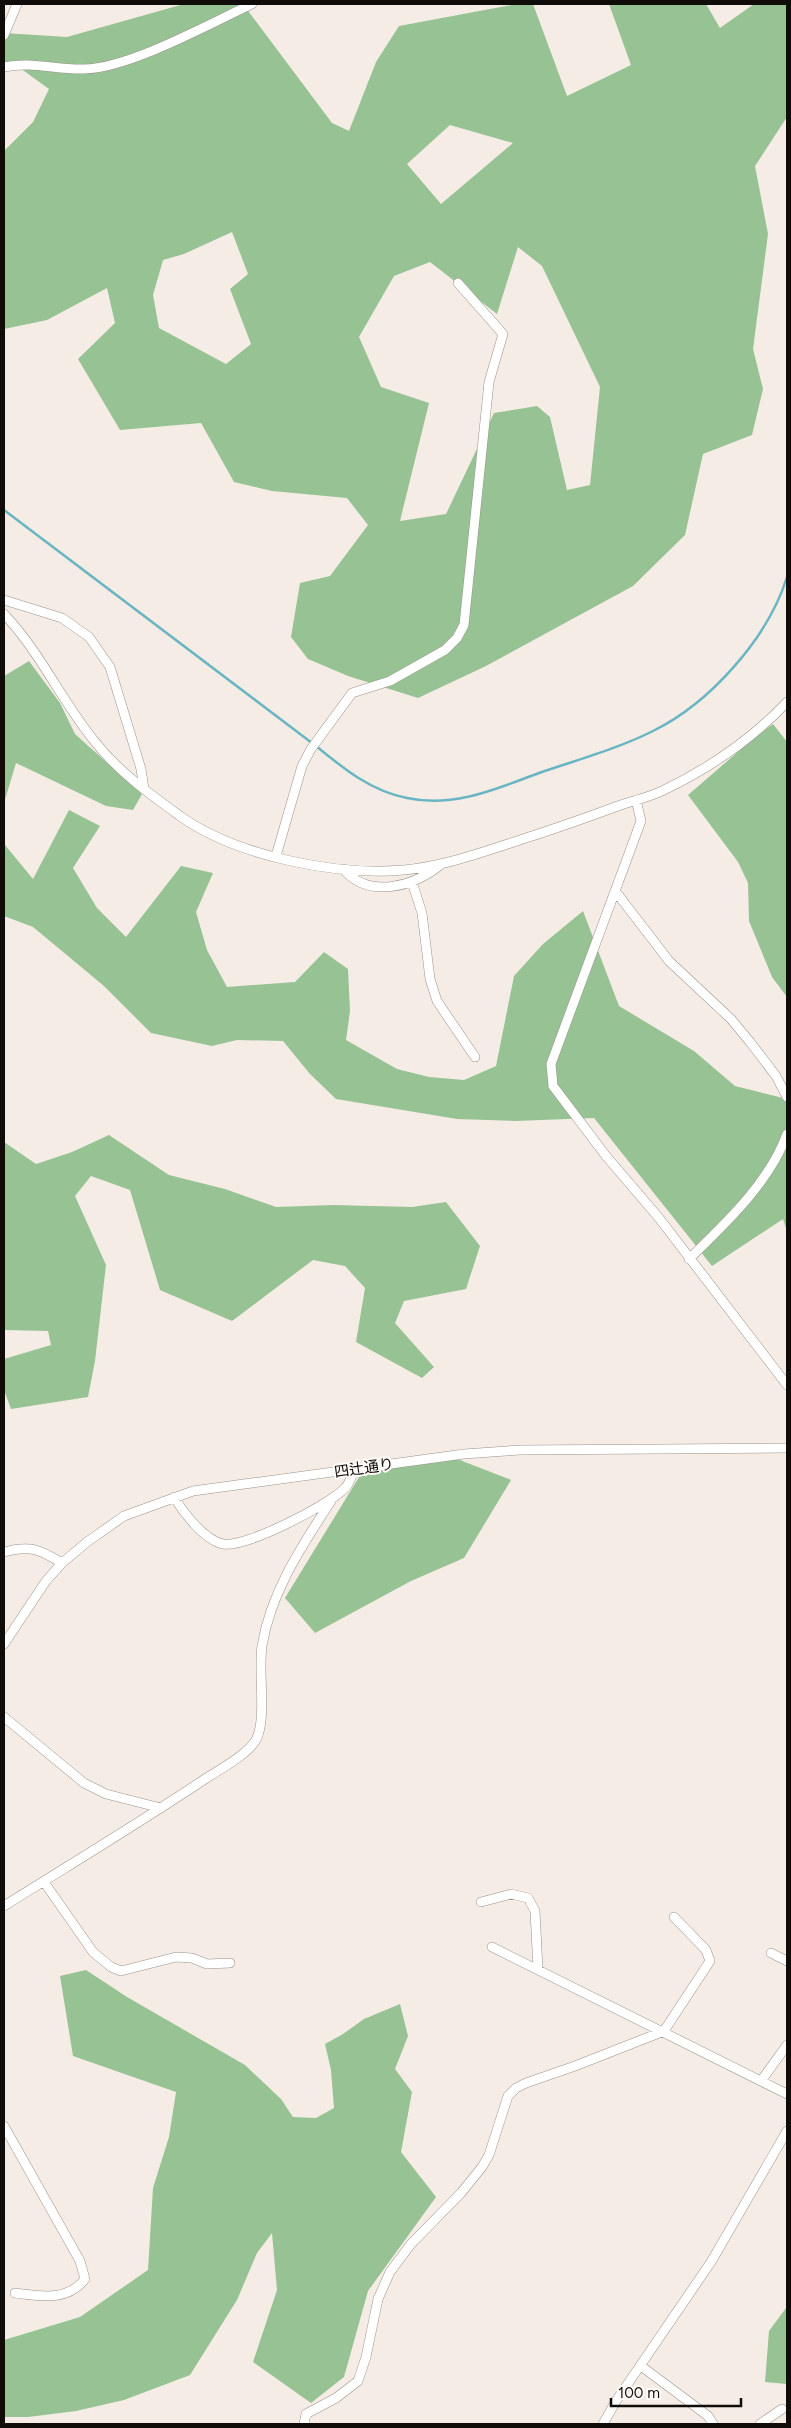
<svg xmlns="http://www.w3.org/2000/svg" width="791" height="2428" viewBox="0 0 791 2428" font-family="Figtree,'Noto Sans JP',sans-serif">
  <rect width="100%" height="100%" fill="#f5ede5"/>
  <path fill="#97c294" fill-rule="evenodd" d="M 184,4 L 243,4 L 332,123 L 349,131 L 376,62 L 399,26 L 517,4 L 533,4 L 567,96 L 631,65 L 609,4 L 706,4 L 720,28 L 754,4 L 787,4 L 787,117 L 755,166 L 768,234 L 753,349 L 763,389 L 752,435 L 703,454 L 685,535 L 633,586 L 486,666 L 418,698 L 348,676 L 308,659 L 291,637 L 300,583 L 330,576 L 368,525 L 347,498 L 272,491 L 234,482 L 201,423 L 120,430 L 78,359 L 115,323 L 107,288 L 47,320 L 4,329 L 4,151 L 33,122 L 49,89 L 20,68 L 4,67 L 4,33 L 67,37 ZM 450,125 L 513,143 L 441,204 L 407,164 ZM 232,232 L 248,274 L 230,289 L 251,344 L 226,364 L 159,328 L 153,295 L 163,260 L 184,254 ZM 518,247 L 542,266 L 600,387 L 590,485 L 567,490 L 550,417 L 537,406 L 494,413 L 446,514 L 400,521 L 429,403 L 381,387 L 359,337 L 394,276 L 430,262 L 497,314 Z
    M 29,661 L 60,703 L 75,734 L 142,794 L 133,810 L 106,806 L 16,763 L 4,803 L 5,845 L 33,879 L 69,810 L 100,826 L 73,868 L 97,908 L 126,937 L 181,866 L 213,873 L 196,912 L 207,950 L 227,987 L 295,982 L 324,952 L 348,969 L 350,1011 L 346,1040 L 397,1069 L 429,1077 L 464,1080 L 496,1066 L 514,976 L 543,944 L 583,911 L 619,1006 L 694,1051 L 735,1086 L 787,1099 L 787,1231 L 783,1219 L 712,1266 L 594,1118 L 515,1121 L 457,1119 L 336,1099 L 310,1074 L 283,1041 L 237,1040 L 212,1046 L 151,1033 L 104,986 L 33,927 L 4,916 L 4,676 Z
    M 773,724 L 787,742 L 787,997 L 772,977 L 749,921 L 748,883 L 738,862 L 688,795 L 754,738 Z
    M 109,1135 L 169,1175 L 225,1189 L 276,1207 L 333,1205 L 412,1207 L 446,1202 L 480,1246 L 466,1289 L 404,1301 L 395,1323 L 434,1367 L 422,1378 L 356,1342 L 365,1288 L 345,1266 L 313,1260 L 232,1321 L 160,1290 L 130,1190 L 91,1176 L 75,1196 L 106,1265 L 95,1361 L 88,1397 L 11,1409 L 4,1390 L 4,1359 L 51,1345 L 48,1331 L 4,1330 L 4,1142 L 36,1164 L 72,1152 Z
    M 452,1457 L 511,1480 L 464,1558 L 411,1581 L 315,1633 L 285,1598 L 364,1469 Z
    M 86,1970 L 127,1997 L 245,2065 L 281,2099 L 293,2117 L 316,2118 L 334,2108 L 331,2070 L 325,2044 L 343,2034 L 364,2019 L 400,2004 L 408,2036 L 395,2069 L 412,2092 L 401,2152 L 436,2197 L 368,2291 L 344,2377 L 311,2403 L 253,2362 L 277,2290 L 272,2233 L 257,2253 L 237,2300 L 190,2375 L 124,2400 L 76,2411 L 28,2417 L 4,2417 L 4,2340 L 80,2317 L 148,2270 L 153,2188 L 169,2137 L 176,2092 L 73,2056 L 60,1976 Z
    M 786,2308 L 787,2384 L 765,2382 L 769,2331 Z"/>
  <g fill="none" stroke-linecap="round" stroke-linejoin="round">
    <path stroke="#69b5c3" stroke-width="2.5" d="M 4,510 L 312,743
      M 316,746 C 344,769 371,791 407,798 C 454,808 496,789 539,773 C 577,760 617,749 653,731 C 710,703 768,638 787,577"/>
    <defs>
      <path id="minor" d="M 4,35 L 17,4
        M 4,67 C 31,61 57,70 84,69 C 130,68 209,24 252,4
        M 4,600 L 62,618 L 89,637 L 110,667 L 141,769 L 144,789
        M 4,614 C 41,653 62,702 96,743 C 119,772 151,795 180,816 C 236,856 336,876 404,870 C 446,866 486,851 526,838 C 557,828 588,817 618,806 C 633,801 649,797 662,791 C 708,769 753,738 787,702
        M 636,800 L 641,821 L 551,1064 L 553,1086 L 606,1156 L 659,1218 L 787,1385
        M 276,856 L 302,766 L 311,749 L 352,693 L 390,681 L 445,650 L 457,638 L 464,625 L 489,382 L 503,334 L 458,283
        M 343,869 C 369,899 412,887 439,866
        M 412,882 L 422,913 L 430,979 L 437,1001 L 475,1057
        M 616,892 L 669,961 L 731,1019 L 750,1042 L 776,1076 L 787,1097
        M 689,1259 C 726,1223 769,1183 787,1134
        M 174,1497 C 183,1512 204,1540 223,1544 C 245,1548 327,1506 344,1489 C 350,1484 351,1477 354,1469
        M 4,1552 C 30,1545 39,1549 62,1563
        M 4,1644 L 46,1581 L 62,1563 L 87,1542 L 124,1516 L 193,1491 L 464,1454 L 520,1450 L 787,1448
        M 4,1717 L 84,1783 L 106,1794 L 161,1808
        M 44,1882 L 93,1952 L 111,1967 L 121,1971 L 176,1957 L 192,1958 L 207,1964 L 230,1963
        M 481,1902 L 511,1894 L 528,1898 L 535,1911 L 538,1969
        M 4,1906 C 71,1864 139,1823 205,1779 C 219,1770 248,1754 256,1740 C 267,1719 258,1672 262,1646 C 271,1591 302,1546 331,1501
        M 492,1947 L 787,2094
        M 771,1953 L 787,1961
        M 761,2081 L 787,2045
        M 4,2126 L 80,2261 L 85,2279 C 67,2302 41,2296 15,2293
        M 641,2366 L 708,2416 L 713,2424
        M 304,2424 L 306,2414 L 336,2398 L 358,2381 L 366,2357 L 378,2299 L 390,2272 L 411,2244 L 461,2193 L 482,2167 L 489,2155 L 508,2096 L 516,2088 L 526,2083 L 575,2066 L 664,2031 L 710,1961 L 706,1950 L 674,1917
        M 603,2424 L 616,2401 L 711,2262 L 787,2131
        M 760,2424 L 782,2409"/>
    </defs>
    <use href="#minor" stroke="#9a928b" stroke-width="10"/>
    <use href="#minor" stroke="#fff" stroke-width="9"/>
  </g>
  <g text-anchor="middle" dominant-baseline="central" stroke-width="4" stroke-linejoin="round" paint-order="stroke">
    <g font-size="15" fill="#0f0c0a" stroke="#fefbf8">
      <text transform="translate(364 1468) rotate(-8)">四辻通り</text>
    </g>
  </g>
  <rect width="791" height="2428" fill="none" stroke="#0f0c0a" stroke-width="10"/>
  <path d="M611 2398v8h130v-8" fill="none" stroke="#0f0c0a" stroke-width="2.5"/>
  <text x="618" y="2398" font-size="15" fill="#0f0c0a" stroke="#fefbf8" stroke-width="4" paint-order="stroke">100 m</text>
</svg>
